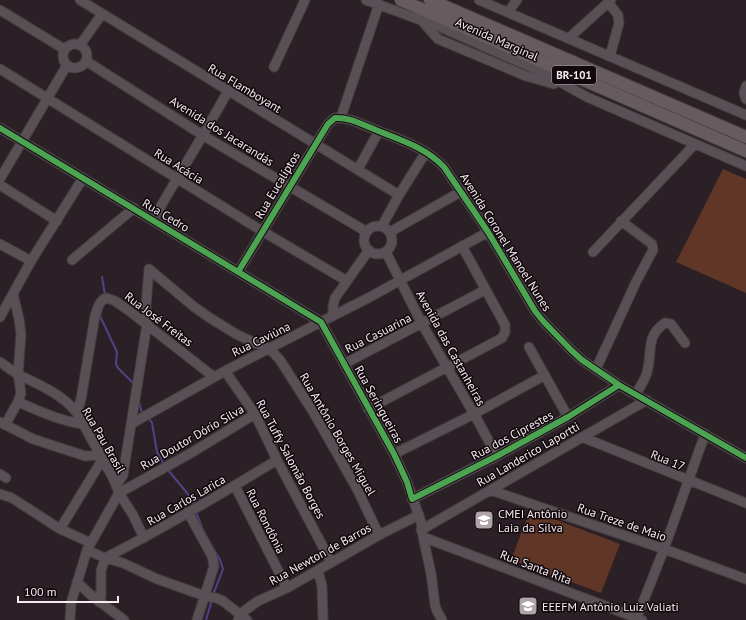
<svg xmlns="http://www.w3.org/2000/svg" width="746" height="620" viewBox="0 0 746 620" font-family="'PT Sans',sans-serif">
  <rect width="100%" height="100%" fill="#2a2025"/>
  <path fill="#603626" d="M 723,169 L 746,179 L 746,293 L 676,262 Z
    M 530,510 L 620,544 L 601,593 L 511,560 Z"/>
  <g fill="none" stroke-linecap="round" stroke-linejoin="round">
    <path stroke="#514285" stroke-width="2" d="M 102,277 L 105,295
      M 103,305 L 100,316 L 117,352 L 116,364 L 118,368 L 132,382 L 134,386
      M 139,401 L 141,410 L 144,414
      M 148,417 L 152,423 L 157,452 L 164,465
      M 168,470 L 187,493 L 194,504
      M 196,512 L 204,532 L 220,560 L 223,569 L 213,595
      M 206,620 L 212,600"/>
    <defs>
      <path id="minor" d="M 80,0 L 399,195
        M 366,0 L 440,27 L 542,72 L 587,97 L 746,166
        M 479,0 L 746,115
        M 608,2 L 618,15 L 619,23 L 610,56
        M 0,10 L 64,49
        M 508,12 L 517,0
        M 422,21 L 438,39 L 526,76 L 554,84
        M 569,38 L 611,0
        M63 56a12 12 0 1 1 24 0a12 12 0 1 1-24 0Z
        M 80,45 L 102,14
        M 86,61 L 204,136 L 367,232
        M 274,67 L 305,0
        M 0,69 L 262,231 L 347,281
        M 746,86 L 744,93 L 746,99
        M 341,117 L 379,4
        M 0,128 L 321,322 L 394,454 L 407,482 L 421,522 L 423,537 L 431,573 L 435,605 L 437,611 L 442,620
        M 358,169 L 379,131
        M 0,179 L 67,65
        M 0,185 L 57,221
        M 153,220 C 177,177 204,135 228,91
        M 382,226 L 399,195 L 426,152
        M364 240a14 14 0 1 1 28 0a14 14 0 1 1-28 0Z
        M 390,232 L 462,191
        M 0,244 L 31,261
        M 386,252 L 422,324 L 474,414 L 497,456
        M 593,252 L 695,144
        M 72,260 L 134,208
        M 149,269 L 193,306 L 210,318 L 236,334 L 255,343 L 269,348 L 280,360 L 312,410 L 339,457 L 357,489 L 379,535
        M 238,272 L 328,124 L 335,118 C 349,117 363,125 376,130 C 400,140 425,147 444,167 L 488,232 L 535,311 L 543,321 L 571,350 L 582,360 L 619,385 L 746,458
        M 333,315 L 333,306 L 335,298 L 369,250
        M 0,317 L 31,261 L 83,178
        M 529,347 L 568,417
        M 0,362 C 6,366 12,371 19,375 C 40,385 62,394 77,413 L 113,478 L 119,493 L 133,515 L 144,538
        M 344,364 L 485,290
        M 596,369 L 636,282 L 653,250 L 652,244 L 621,221
        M 225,371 L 255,414 L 277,460 L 331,562
        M 636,394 C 640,386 647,378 648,368 C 652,350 646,336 665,323 L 671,324 L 685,343
        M 18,402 C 39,411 60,421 83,424
        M 368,409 L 502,338 L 505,332 L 505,325 L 462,246
        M 77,413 L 81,399 L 95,316 C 97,310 99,300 106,298 L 115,301 L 128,310 L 214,377
        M 0,422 L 33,439 L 85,456 L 100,455
        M 131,424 L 225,371 L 370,297 L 488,232
        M 5,425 L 18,402 L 21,393 L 18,374 L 21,334 L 19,319 L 13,294
        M 582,437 L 746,503
        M 394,454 L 474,414 L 545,375
        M 0,474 L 6,478
        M 116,486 L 123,475 L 147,324 L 146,306 L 149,269
        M 235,486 L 287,588
        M 490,490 L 664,549 L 746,579
        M 0,494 L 12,498 L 60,529 L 91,543
        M 412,499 L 497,456 L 568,417 L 619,385
        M 188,512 L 212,556 L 214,566 L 197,620
        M 60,529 L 102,460
        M 421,530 L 647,400
        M 423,537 L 642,620
        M 87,550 L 105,558 L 123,563 L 157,579 L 205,596 L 216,598 L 223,601 L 247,620
        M 105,558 C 164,528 221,494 277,460
        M 318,571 L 322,586 L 323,620
        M 77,582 L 91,595 L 124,620
        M 99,602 L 101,596 L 101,571 L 105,558
        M 70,620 L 71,603 L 87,550 L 119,493 L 191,453 L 255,414
        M 238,620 L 240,614 L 258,601 L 287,588 L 379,535 L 419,515
        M 636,620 L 664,549 L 705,434"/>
      <path id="major" d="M 401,0 L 746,151
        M 430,0 L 746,137"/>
    </defs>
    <use href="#minor" stroke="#433c3f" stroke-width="11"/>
    <use href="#major" stroke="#433c3f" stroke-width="14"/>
    <use href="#minor" stroke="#585054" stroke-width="9"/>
    <use href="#major" stroke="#665b5e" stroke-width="12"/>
    <defs>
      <path id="cycleway" d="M 0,128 L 321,322 L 394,454 L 407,482 L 412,499 L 497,456 L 568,417 L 619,385
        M 238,272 L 328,124 L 335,118 C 349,117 363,125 376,130 C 400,140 425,147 444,167 L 488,232 L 535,311 L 543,321 L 571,350 L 582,360 L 619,385 L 746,458"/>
    </defs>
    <use href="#cycleway" stroke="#11090d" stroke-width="8"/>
    <use href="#cycleway" stroke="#4ca352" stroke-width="6"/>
  </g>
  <defs>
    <symbol id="school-square" viewBox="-11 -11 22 22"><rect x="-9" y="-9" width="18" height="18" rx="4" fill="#afa4aa" stroke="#11090d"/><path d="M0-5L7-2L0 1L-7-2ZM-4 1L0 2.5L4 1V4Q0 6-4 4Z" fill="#fff"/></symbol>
  </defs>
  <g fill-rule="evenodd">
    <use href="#school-square" x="473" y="509" width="22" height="22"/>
    <use href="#school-square" x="517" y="595" width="22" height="22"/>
  </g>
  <g text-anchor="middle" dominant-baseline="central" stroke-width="3" stroke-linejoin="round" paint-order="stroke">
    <rect fill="#11090d" stroke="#b2a7ad" stroke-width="1" x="552" y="66" width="44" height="18" rx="3"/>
    <g font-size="11" font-weight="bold" fill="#f7ebf1">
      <text x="574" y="75">BR-101</text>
    </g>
    <g font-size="12" fill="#f7ebf1" stroke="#11090d">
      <text transform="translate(497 39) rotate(24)">Avenida Marginal</text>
      <text transform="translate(245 88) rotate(31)">Rua Flamboyant</text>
      <text transform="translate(222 131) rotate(32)">Avenida dos Jacarandás</text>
      <text transform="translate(179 166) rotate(32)">Rua Acácia</text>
      <text transform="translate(277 185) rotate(-59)">Rua Eucalíptos</text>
      <text transform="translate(166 215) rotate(31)">Rua Cedro</text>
      <text transform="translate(506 242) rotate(58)">Avenida Coronel Manoel Nunes</text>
      <text transform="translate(159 319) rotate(37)">Rua José Freitas</text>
      <text transform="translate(378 333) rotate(-27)">Rua Casuarina</text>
      <text transform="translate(261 339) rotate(-26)">Rua Caviúna</text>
      <text transform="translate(451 348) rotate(61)">Avenida das Castanheiras</text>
      <text transform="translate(379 404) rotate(61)">Rua Seringueiras</text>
      <text transform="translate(338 434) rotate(60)">Rua Antônio Borges Miguel</text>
      <text transform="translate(512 435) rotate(-28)">Rua dos Ciprestes</text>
      <text transform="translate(192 437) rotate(-30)">Rua Doutor Dório Silva</text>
      <text transform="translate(104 440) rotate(60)">Rua Pau Brasil</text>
      <text transform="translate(528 454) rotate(-30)">Rua Landerico Laportti</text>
      <text transform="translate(291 459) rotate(62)">Rua Tuffy Salomão Borges</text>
      <text transform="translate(668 460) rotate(22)">Rua 17</text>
      <text transform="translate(186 500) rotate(-30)">Rua Carlos Larica</text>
      <text transform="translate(266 521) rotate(63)">Rua Rondônia</text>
      <text transform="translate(622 522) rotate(19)">Rua Treze de Maio</text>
      <text transform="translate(320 554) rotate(-29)">Rua Newton de Barros</text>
      <text transform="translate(536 567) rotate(21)">Rua Santa Rita</text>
    </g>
    <g font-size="12" fill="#f7ebf1" stroke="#11090d" text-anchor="start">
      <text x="498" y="513">CMEI Antônio<tspan x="498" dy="14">Laia da Silva</tspan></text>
      <text x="542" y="606">EEEFM Antônio Luiz Valiati</text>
    </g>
  </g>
  <path d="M18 596v6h100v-6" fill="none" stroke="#f7ebf1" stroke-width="2"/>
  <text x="24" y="596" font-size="12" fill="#f7ebf1" stroke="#11090d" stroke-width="3" paint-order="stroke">100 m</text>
</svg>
